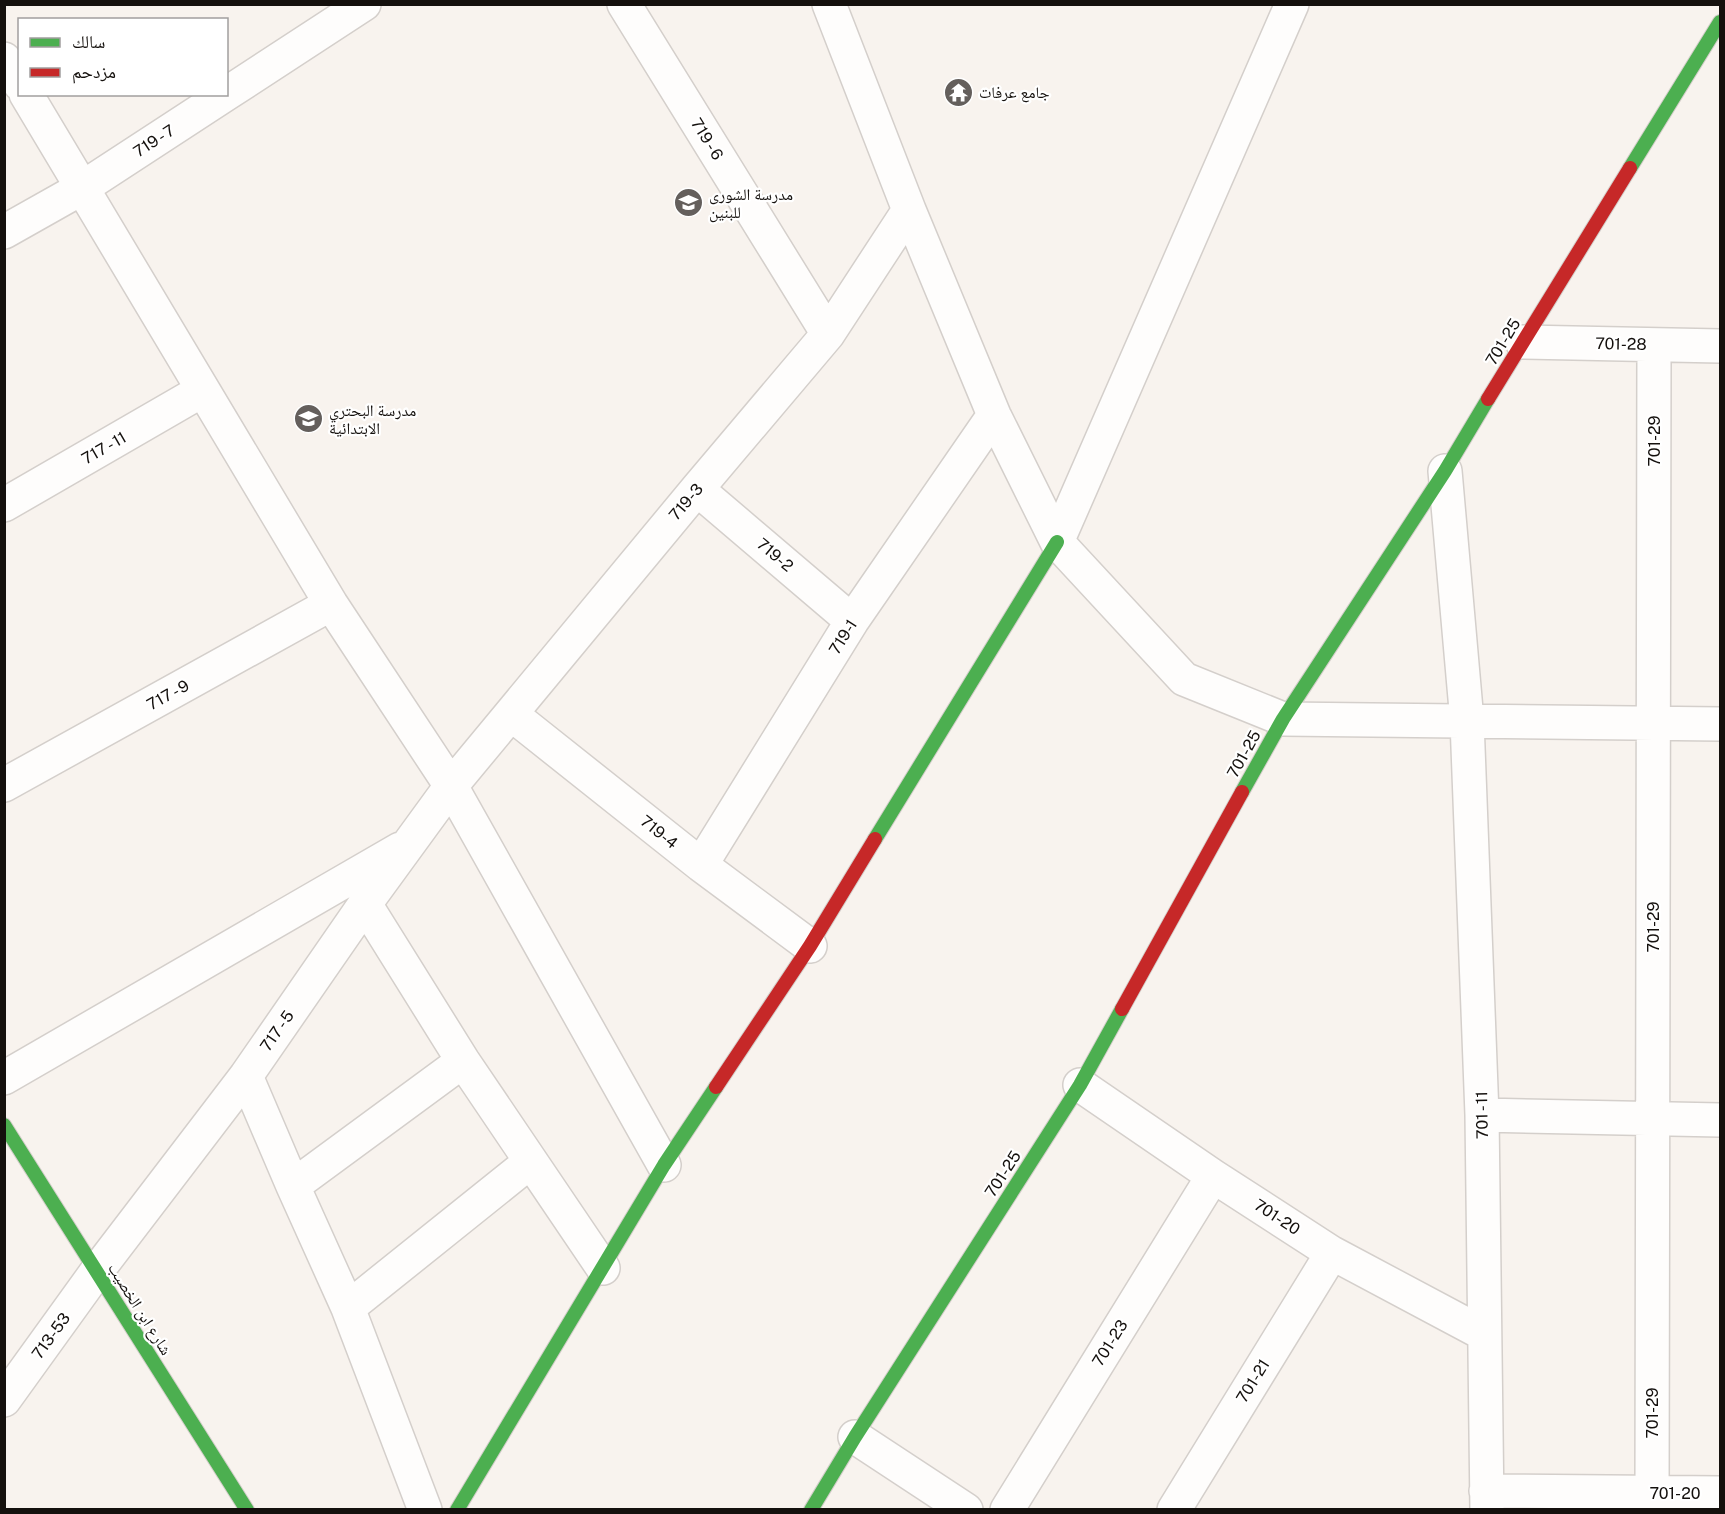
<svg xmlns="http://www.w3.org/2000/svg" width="1725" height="1514" viewBox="0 0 1725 1514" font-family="'Public Sans','Noto Naskh Arabic',sans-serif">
  <rect width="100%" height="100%" fill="#f8f3ee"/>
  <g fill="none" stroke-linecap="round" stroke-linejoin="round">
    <defs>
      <path id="street" d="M 624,4 L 828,334
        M 829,4 L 909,210 L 994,415 L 1057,542 L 1184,679 L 1283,719 L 1720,724
        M 4,59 L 20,84
        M 26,94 L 331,604 L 451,786 L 664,1165
        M 226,94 L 364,4
        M 4,232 L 82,188 L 226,94
        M 1522,342 L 1720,346
        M 1445,471 L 1467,721 L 1482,1115 L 1487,1510
        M 697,489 L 852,621
        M 4,505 L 203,390
        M 1057,542 L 1292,4
        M 511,714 L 701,865 L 810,946
        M 4,785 L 331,604
        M 701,865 L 852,621 L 994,415
        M 365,904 L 463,1061 L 603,1268
        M 246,1076 L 293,1186 L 348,1308 L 425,1510
        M 4,1078 L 400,849
        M 1080,1085 L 1213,1176 L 1332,1253 L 1484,1334
        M 1482,1115 L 1720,1120
        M 293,1186 L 463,1061
        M 348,1308 L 530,1162
        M 4,1400 L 97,1271 L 246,1076 L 365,904 L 451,786 L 697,489 L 828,334 L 909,210
        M 855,1437 L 966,1510
        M 1486,1491 L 1720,1493
        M 1007,1510 L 1213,1176
        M 1174,1510 L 1332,1253
        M 1652,1510 L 1654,345"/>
      <path id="fast" d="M 1630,168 L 1720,22
        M 1242,792 L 1283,719 L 1445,471 L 1488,399
        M 875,839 L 1057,542
        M 4,1125 L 247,1510
        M 457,1510 L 664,1165 L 716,1087
        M 811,1510 L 855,1437 L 1080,1085 L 1122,1009"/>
      <path id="jam" d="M 1488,399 L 1630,168
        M 1122,1009 L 1242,792
        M 716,1087 L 810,946 L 875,839"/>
    </defs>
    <use href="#street" stroke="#d4cfcb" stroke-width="36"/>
    <use href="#fast" stroke="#d4cfcb" stroke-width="16"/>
    <use href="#jam" stroke="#d4cfcb" stroke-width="16"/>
    <use href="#street" stroke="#fefdfc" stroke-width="33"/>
    <use href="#fast" stroke="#4caf50" stroke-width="14"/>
    <use href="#jam" stroke="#c62828" stroke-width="14"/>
  </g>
  <defs>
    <symbol id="temple-disc" viewBox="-11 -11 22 22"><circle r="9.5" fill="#645f5c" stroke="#fff"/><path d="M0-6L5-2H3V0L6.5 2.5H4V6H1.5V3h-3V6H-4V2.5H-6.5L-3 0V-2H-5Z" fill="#fff"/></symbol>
    <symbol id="school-disc" viewBox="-11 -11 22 22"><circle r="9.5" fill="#645f5c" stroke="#fff"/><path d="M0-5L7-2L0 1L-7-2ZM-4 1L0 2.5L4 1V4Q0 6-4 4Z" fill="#fff"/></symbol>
  </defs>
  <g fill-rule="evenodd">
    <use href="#temple-disc" x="942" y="76" width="33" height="33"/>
    <use href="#school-disc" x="672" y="186" width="33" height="33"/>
    <use href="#school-disc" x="292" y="402" width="33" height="33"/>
  </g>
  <g text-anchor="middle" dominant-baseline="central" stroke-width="4.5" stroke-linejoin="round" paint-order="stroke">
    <g font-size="16" fill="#14100d" stroke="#fff" text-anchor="start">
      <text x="979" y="92">جامع عرفات</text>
      <text x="709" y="194">مدرسة الشورى<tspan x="709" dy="18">للبنين</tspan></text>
      <text x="329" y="410">مدرسة البحتري<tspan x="329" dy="18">الابتدائية</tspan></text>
    </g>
    <g font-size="16" fill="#14100d" stroke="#fff">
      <text transform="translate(707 139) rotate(58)">719 - 6</text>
      <text transform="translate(154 141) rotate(-33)">719 - 7</text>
      <text transform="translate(1503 342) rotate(-59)">701-25</text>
      <text transform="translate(1621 344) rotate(1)">701-28</text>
      <text transform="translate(1654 441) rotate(-90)">701-29</text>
      <text transform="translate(104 448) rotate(-30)">717 - 11</text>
      <text transform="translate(686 502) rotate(-50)">719-3</text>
      <text transform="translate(775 555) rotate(40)">719-2</text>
      <text transform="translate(843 637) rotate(-58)">719-1</text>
      <text transform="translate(168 695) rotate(-29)">717 - 9</text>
      <text transform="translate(1244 754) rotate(-61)">701-25</text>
      <text transform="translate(659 832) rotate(39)">719-4</text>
      <text transform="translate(1653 927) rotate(-90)">701-29</text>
      <text transform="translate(277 1031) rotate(-55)">717 - 5</text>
      <text transform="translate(1482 1115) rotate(-91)">701 - 11</text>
      <text transform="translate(1003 1174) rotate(-57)">701-25</text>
      <text transform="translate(1277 1217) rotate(33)">701-20</text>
      <text transform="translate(140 1309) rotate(58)">شارع ابن الخصيب</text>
      <text transform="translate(51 1336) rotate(-54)">713-53</text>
      <text transform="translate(1110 1343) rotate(-58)">701-23</text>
      <text transform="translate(1253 1381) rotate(-58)">701-21</text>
      <text transform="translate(1652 1413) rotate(-90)">701-29</text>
      <text x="1675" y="1493">701-20</text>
    </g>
  </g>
  <rect width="1725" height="1514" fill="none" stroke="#14100d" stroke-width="12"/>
  <rect x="18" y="18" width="210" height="78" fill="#ffffff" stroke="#a19f9e" stroke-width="1.5"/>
  <rect x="30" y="38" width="30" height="9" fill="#4caf50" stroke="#a19f9e" stroke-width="1.5"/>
  <text x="72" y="48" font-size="18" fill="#14100d">سالك</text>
  <rect x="30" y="68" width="30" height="9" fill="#c62828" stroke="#a19f9e" stroke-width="1.5"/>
  <text x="72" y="78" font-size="18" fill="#14100d">مزدحم</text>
</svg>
